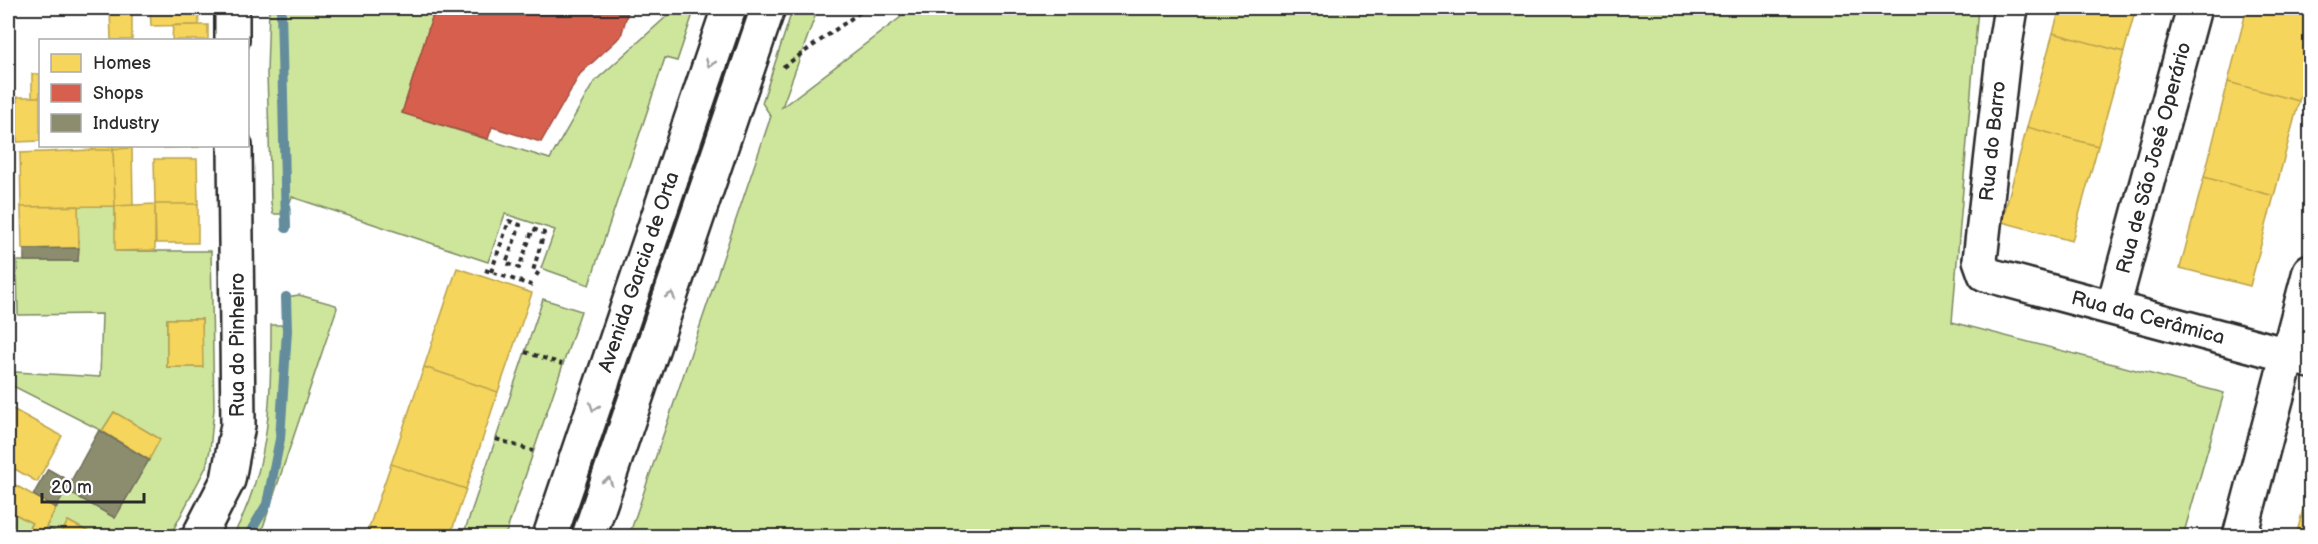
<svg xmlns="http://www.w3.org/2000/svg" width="2318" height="544" viewBox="0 0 2318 544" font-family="'Balsamiq Sans',sans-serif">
  <rect width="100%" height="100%" fill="#fff"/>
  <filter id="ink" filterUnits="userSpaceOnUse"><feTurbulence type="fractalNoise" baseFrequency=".0167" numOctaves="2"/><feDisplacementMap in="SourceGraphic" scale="12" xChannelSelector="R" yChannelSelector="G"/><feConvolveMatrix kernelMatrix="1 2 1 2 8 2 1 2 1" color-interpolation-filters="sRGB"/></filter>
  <g filter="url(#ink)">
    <path fill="#cee69c" stroke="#7c8864" stroke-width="1.5" fill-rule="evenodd" d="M 269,8 L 435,8 L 402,113 L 550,159 L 594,82 L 676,8 L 695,8 L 677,61 L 665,58 L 589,285 L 541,268 L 555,230 L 505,214 L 488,262 L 292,197 L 285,214 L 273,214 L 271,203 L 267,73 Z
      M 793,8 L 818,8 L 782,107 L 913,8 L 1978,8 L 1952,322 L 2224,393 L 2183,536 L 629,536 L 771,116 L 762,103 Z
      M 78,206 L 115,206 L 116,251 L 211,251 L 214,409 L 210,450 L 206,467 L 170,536 L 96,536 L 68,521 L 61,535 L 46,527 L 66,490 L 115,518 L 160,439 L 114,412 L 102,431 L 9,384 L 15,372 L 100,377 L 102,314 L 18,315 L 17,261 L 78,261 ZM 167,319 L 202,319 L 202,367 L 167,367 Z
      M 299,295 L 336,305 L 337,308 L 260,536 L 233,536 C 270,467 271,402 271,325 L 285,325 L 286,297 Z
      M 543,299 L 581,311 L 505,536 L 463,536 Z
      M 8,510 L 32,523 L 24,536 L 8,536 Z"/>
    <path fill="#f6d55c" stroke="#b9a24d" stroke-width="1.5" d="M 110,8 L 132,8 L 132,40 L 111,40 Z
      M 150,8 L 198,8 L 199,25 L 151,26 Z
      M 2060,8 L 2136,8 L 2124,52 L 2053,33 Z
      M 2247,8 L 2310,8 L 2310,61 L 2299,101 L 2228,82 Z
      M 173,25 L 208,25 L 208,40 L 172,40 Z
      M 2053,33 L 2124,52 L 2098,146 L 2027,127 Z
      M 32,74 L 40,74 L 40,97 L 32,97 Z
      M 2228,82 L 2299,101 L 2274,196 L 2204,177 Z
      M 17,97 L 40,97 L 40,141 L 17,142 Z
      M 2027,127 L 2098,146 L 2072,241 L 2002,222 Z
      M 92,146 L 113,146 L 113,150 L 92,150 Z
      M 113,146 L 132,146 L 132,148 L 113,149 Z
      M 164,146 L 199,146 L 199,147 L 164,148 Z
      M 132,148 L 133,205 L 115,206 L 113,149 Z
      M 92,150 L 113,150 L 115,206 L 21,207 L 20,153 Z
      M 154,159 L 197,159 L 198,204 L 155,204 Z
      M 2204,177 L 2274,196 L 2250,286 L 2180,268 Z
      M 155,204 L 198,204 L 198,243 L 156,243 Z
      M 155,204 L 155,250 L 115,251 L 115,206 Z
      M 78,206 L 79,248 L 22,249 L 21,207 Z
      M 457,268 L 532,293 L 498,392 L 424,367 Z
      M 167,319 L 202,319 L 203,367 L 167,367 Z
      M 424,367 L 498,392 L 466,489 L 391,464 Z
      M 9,407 L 62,436 L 37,482 L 8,465 Z
      M 114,412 L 160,439 L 149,460 L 102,431 Z
      M 391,464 L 466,489 L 450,536 L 366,536 Z
      M 8,481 L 56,508 L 41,536 L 28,530 L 32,523 L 8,510 Z
      M 2310,482 L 2310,519 L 2301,517 Z
      M 2301,517 L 2310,519 L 2310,536 L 2296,536 Z
      M 68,521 L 96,536 L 60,536 Z
      M 28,530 L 41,536 L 24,536 Z"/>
    <path fill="#d6604d" stroke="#a35043" stroke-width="1.5" d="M 435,8 L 629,8 L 621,36 L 580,74 L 541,142 L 492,127 L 488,139 L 402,113 Z"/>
    <path fill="#8c8c6e" stroke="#6f6f5a" stroke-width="1.5" d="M 79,248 L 78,261 L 24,261 L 24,249 Z
      M 99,430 L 149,460 L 115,518 L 66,490 Z
      M 48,469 L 71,482 L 56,508 L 33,495 Z"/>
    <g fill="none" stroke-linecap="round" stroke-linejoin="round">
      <path stroke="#638c9d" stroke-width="10" d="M 281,8 L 286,228
        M 248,536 L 267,504 L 280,439 L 287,331 L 286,297"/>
      <defs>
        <path id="street" d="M 232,8 L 232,40
          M 2011,8 L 2003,57 L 1980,260 L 1985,274 L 2310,361
          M 2113,308 L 2194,8
          M 199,536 L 228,480 L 238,425 L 235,146
          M 2240,536 L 2310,271"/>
        <path id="secondary" d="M 550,536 L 729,8
          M 589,536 L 768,8"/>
      </defs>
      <use href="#street" stroke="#2b2b2b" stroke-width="38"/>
      <use href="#secondary" stroke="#2b2b2b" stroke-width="38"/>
      <path stroke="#2b2b2b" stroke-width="4" stroke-dasharray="4.5 4.5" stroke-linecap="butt" d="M 783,67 L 866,8
        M 485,270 L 534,286
        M 491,272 L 509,221 L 520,225 L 506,263 L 519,268 L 533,229 L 544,233 L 533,271 L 539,275
        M 525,352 L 562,364
        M 496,439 L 533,451"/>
      <use href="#street" stroke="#fff" stroke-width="33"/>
      <use href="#secondary" stroke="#fff" stroke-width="33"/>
    </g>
    <defs><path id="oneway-chevron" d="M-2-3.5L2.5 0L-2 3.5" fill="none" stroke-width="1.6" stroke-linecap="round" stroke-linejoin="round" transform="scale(1.5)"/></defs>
    <g stroke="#a0a0a0">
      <use href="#oneway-chevron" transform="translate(710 63) rotate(109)"/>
      <use href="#oneway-chevron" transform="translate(671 296) rotate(-71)"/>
      <use href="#oneway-chevron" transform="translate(594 407) rotate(109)"/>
      <use href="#oneway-chevron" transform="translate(608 481) rotate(-71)"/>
    </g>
  </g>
  <g text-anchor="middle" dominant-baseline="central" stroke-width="6" stroke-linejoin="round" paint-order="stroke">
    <g font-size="20" fill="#2b2b2b" stroke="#fff">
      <text transform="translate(1993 141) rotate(-84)">Rua do Barro</text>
      <text transform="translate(2154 158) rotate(-75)">Rua de São José Operário</text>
      <text transform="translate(639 272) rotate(-71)">Avenida Garcia de Orta</text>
      <text transform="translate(2148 318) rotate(15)">Rua da Cerâmica</text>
      <text transform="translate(238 345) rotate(-90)">Rua do Pinheiro</text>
    </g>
  </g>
  <rect width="2318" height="544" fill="none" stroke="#fff" stroke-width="30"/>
  <rect x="15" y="15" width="2288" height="514" fill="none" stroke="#2b2b2b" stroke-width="2" filter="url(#ink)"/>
  <rect x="39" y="39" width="210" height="108" fill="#ffffff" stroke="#aaaaaa" stroke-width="1.5"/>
  <rect x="51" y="54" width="30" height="18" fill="#f6d55c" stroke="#aaaaaa" stroke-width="1.5"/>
  <text x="93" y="69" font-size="18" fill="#2b2b2b">Homes</text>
  <rect x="51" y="84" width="30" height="18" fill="#d6604d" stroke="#aaaaaa" stroke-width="1.5"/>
  <text x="93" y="99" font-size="18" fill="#2b2b2b">Shops</text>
  <rect x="51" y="114" width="30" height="18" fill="#8c8c6e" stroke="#aaaaaa" stroke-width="1.5"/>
  <text x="93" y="129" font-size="18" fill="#2b2b2b">Industry</text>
  <path d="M42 493v9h102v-9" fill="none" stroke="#2b2b2b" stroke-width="3"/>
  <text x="51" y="493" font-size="18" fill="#2b2b2b" stroke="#ffffff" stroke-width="4.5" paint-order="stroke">20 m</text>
</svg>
